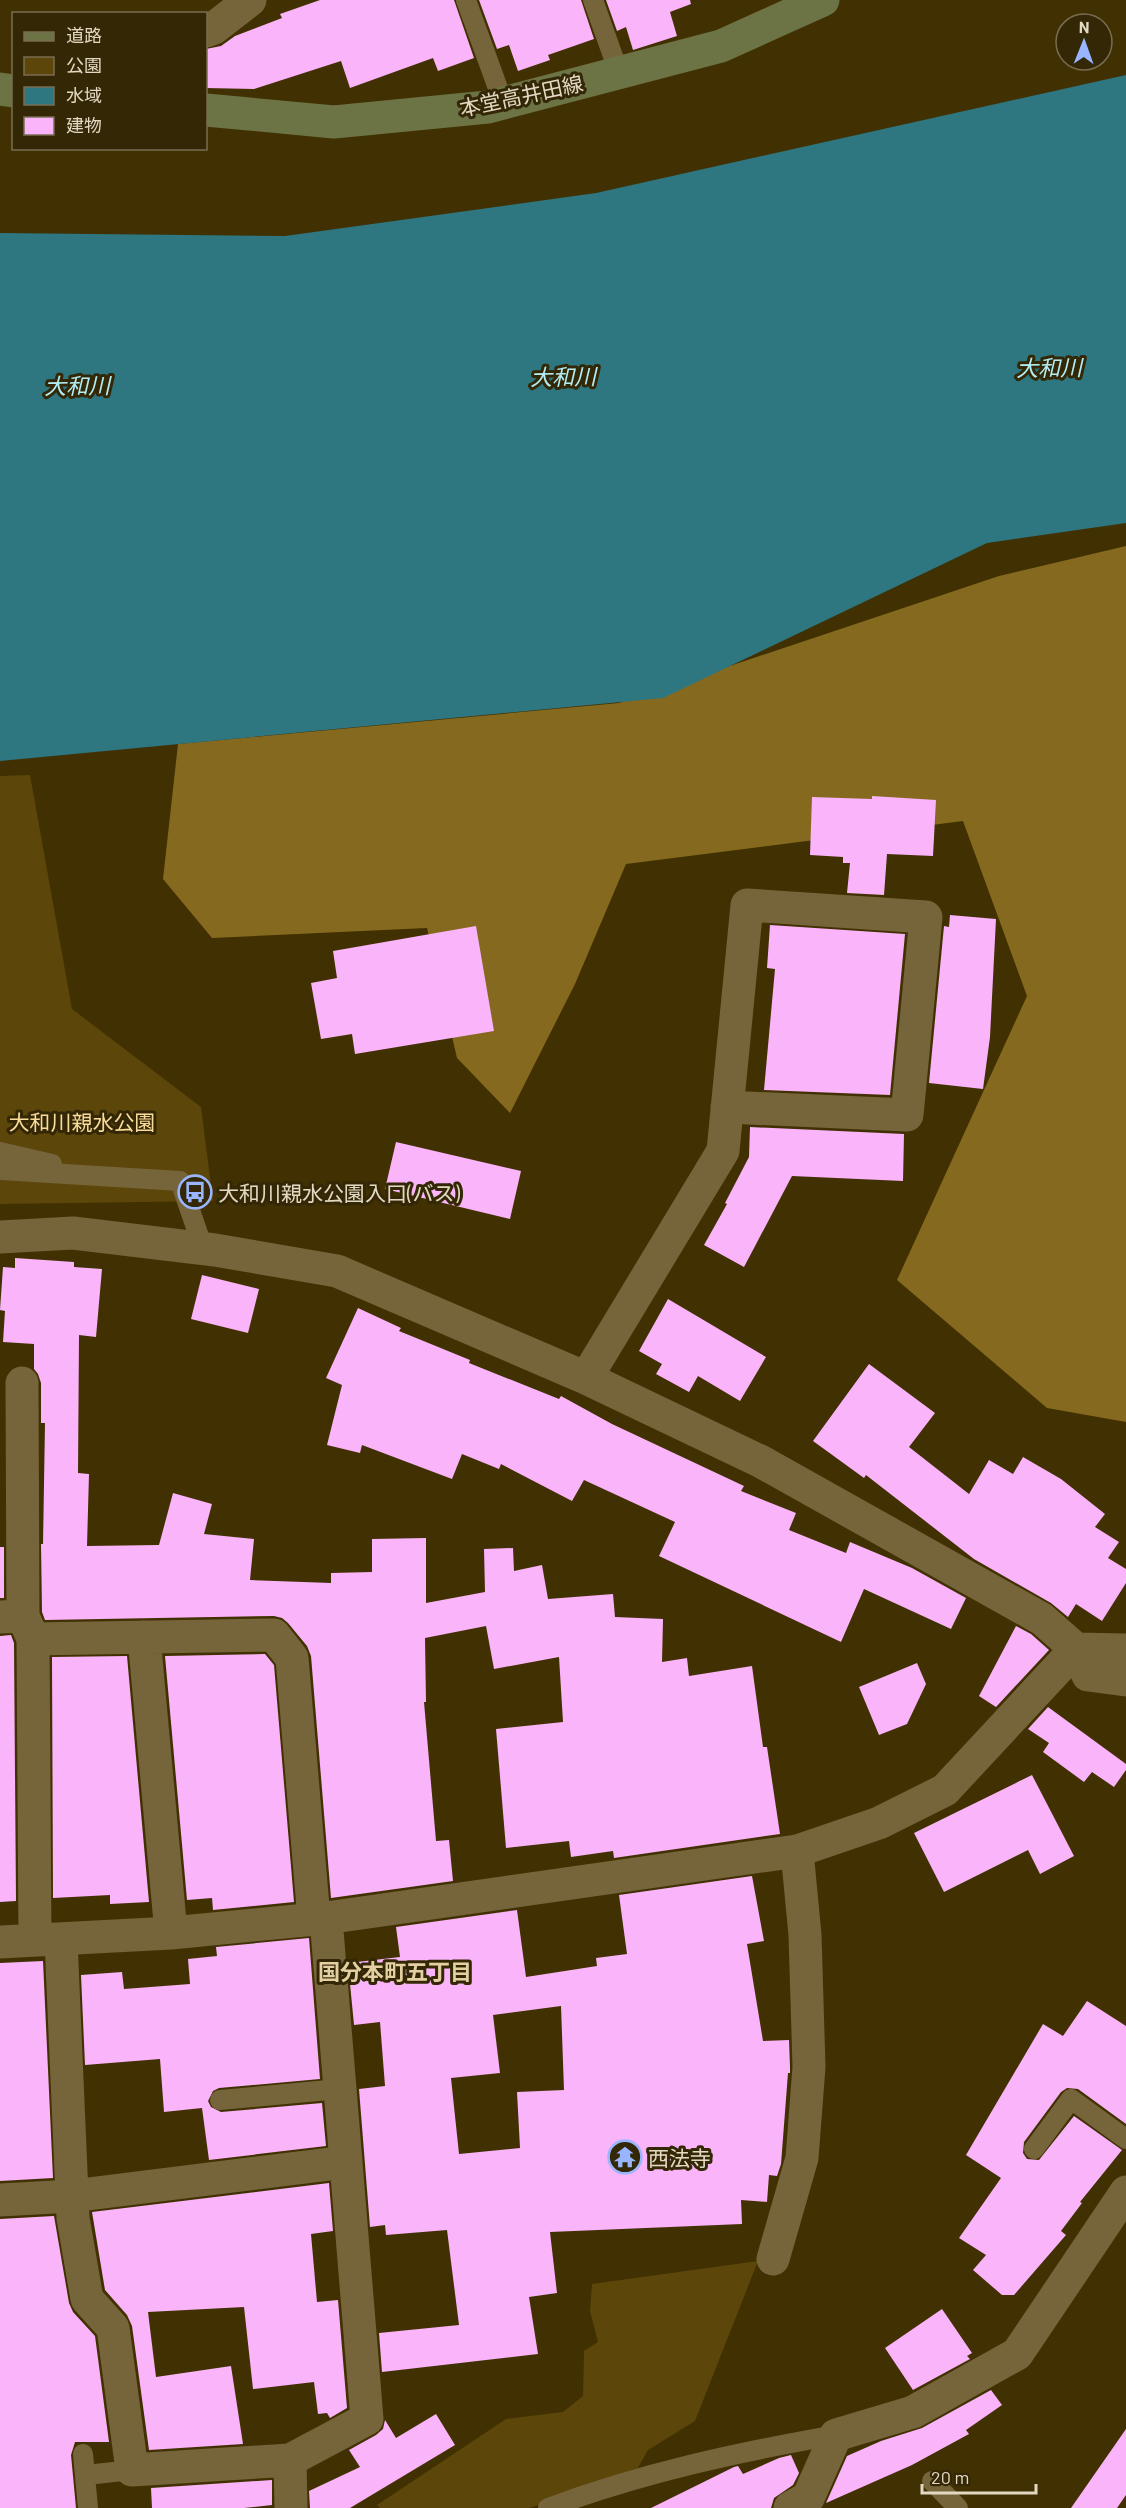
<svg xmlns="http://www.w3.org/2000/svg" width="1126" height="2508" viewBox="0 0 1126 2508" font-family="Barlow,'Noto Sans JP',sans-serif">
  <rect width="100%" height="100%" fill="#413002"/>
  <path fill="#5c460a" d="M 30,775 L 72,1009 L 201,1107 L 213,1201 L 0,1204 L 0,776 Z
    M 758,2261 L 695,2421 L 648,2450 L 635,2473 L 529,2508 L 380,2508 L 377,2505 L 506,2419 L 563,2412 L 583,2396 L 584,2351 L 598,2342 L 590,2311 L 592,2284 Z"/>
  <path fill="#85691f" d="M 1126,546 L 1126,1422 L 1047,1408 L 897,1280 L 1027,996 L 963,821 L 626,864 L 575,984 L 510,1113 L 457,1058 L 427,928 L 212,938 L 163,879 L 178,744 L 619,703 L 999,576 Z"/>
  <path fill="#2e7680" d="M 1126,75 L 1126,523 L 987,543 L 663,698 L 0,761 L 0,233 L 285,236 L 596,193 Z"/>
  <path fill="#fab4f9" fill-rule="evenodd" d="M 320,0 L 454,0 L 474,58 L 438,71 L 433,58 L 350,88 L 341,61 L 254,89 L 206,88 L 206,49 L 221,46 L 235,36 L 282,18 L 280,14 Z
    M 479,0 L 581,0 L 594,39 L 548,55 L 550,60 L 518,71 L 509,45 L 497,49 Z
    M 606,0 L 690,0 L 691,4 L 670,12 L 677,36 L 633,50 L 626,27 L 617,31 Z
    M 872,796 L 936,800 L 933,856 L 887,854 L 884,895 L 847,893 L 850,863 L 843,863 L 843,857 L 810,855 L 812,797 L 872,799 Z
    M 950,915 L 996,919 L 990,1037 L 983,1089 L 929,1083 L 944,926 L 949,927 Z
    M 770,925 L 905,934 L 890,1095 L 764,1090 L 775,969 L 767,968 Z
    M 476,926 L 494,1031 L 355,1054 L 352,1034 L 321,1039 L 311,983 L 337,978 L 333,951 Z
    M 750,1127 L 904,1134 L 903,1181 L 792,1176 L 744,1267 L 704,1245 L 727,1204 L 725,1203 L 749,1157 Z
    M 396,1142 L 521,1171 L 510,1219 L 385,1189 Z
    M 15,1258 L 74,1262 L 74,1267 L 102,1269 L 96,1337 L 79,1335 L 78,1473 L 89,1474 L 87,1546 L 159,1545 L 173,1493 L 212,1504 L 204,1534 L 254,1539 L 250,1580 L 331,1583 L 331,1573 L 372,1572 L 372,1539 L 426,1538 L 426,1603 L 485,1592 L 484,1549 L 513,1548 L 514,1571 L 542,1565 L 548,1599 L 613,1594 L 615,1617 L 663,1619 L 662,1662 L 687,1658 L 689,1676 L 752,1666 L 763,1747 L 767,1747 L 780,1834 L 614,1858 L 613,1851 L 571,1857 L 569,1841 L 506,1848 L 496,1729 L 563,1722 L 559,1657 L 494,1669 L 486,1626 L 425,1638 L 426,1702 L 424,1702 L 436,1841 L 449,1840 L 453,1881 L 331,1898 L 311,1656 L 307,1646 L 288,1623 L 282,1618 L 274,1616 L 45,1620 L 42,1612 L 41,1544 L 43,1544 L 45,1423 L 41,1423 L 41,1383 L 38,1374 L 34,1369 L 34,1344 L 3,1342 L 5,1311 L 0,1310 L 3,1267 L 15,1268 Z
    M 202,1275 L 259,1289 L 248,1333 L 191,1319 Z
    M 668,1299 L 766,1357 L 740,1401 L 698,1376 L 689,1392 L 656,1374 L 662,1364 L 639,1351 Z
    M 358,1308 L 401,1328 L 399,1331 L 470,1360 L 469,1363 L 559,1399 L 561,1396 L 612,1424 L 744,1486 L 741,1491 L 796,1513 L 789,1530 L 846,1553 L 850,1542 L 912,1568 L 966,1598 L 951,1629 L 864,1589 L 841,1642 L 659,1556 L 675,1522 L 584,1480 L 572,1501 L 501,1464 L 499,1469 L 462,1454 L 452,1479 L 362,1445 L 360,1453 L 327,1445 L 342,1385 L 326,1378 Z
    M 869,1364 L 935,1413 L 909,1447 L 969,1494 L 989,1460 L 1013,1474 L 1023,1457 L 1061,1479 L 1105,1514 L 1095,1527 L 1119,1542 L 1108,1558 L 1126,1569 L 1126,1583 L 1102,1621 L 1076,1604 L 1068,1617 L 1051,1603 L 974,1559 L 866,1475 L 864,1478 L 813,1441 Z
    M 0,1547 L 4,1547 L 4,1598 L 0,1598 Z
    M 1016,1626 L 1031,1634 L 1049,1650 L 996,1707 L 979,1696 Z
    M 11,1635 L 14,1643 L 16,1901 L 0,1902 L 0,1636 Z
    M 265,1654 L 274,1665 L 294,1902 L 213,1910 L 212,1898 L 187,1900 L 165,1656 Z
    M 127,1656 L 149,1902 L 110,1904 L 110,1895 L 53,1898 L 52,1657 Z
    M 917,1663 L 926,1684 L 907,1724 L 879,1735 L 859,1687 Z
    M 1048,1707 L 1126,1764 L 1126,1770 L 1114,1787 L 1092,1772 L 1084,1782 L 1043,1752 L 1049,1743 L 1028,1729 Z
    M 1032,1775 L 1074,1856 L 1040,1874 L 1028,1850 L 944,1892 L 914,1833 Z
    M 752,1876 L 764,1941 L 747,1944 L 763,2041 L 789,2040 L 790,2067 L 790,2073 L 788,2073 L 781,2164 L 777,2176 L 769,2175 L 767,2202 L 741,2200 L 742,2224 L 550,2232 L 557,2293 L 529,2297 L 538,2354 L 382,2372 L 379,2333 L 459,2325 L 447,2230 L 386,2235 L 385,2225 L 370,2227 L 359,2089 L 385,2086 L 380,2022 L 354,2025 L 348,1963 L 400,1957 L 396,1927 L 517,1910 L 526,1977 L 597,1966 L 596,1958 L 627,1954 L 619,1895 ZM 561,2006 L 564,2090 L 517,2092 L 520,2148 L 459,2154 L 451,2078 L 500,2073 L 493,2015 Z
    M 309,1938 L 320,2079 L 219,2088 L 213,2091 L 208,2101 L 211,2107 L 221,2112 L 322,2103 L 326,2146 L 209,2160 L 202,2108 L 164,2112 L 160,2059 L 85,2065 L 81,1975 L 122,1972 L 124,1989 L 190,1984 L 188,1959 L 217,1956 L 216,1947 Z
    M 43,1961 L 53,2178 L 0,2181 L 0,1963 Z
    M 1087,2001 L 1126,2026 L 1126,2124 L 1078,2089 L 1067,2088 L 1061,2092 L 1024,2142 L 1023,2153 L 1027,2159 L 1039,2160 L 1074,2116 L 1122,2150 L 1080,2202 L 1082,2203 L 1061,2231 L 1066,2235 L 1014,2295 L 1002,2295 L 973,2270 L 986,2255 L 959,2238 L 1001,2178 L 966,2155 L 1043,2024 L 1063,2036 Z
    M 329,2183 L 333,2231 L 311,2234 L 317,2302 L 338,2300 L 347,2408 L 330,2418 L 327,2413 L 318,2414 L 314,2382 L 253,2389 L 244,2307 L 148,2312 L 156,2377 L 231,2366 L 243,2444 L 149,2450 L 132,2326 L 127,2315 L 105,2290 L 92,2212 Z
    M 54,2216 L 69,2303 L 73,2312 L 95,2336 L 109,2442 L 75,2442 L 71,2455 L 76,2508 L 0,2508 L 0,2219 Z
    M 942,2309 L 972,2353 L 967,2356 L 970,2359 L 913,2390 L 885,2348 Z
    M 991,2390 L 1002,2405 L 966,2430 L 969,2434 L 912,2465 L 826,2503 L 847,2456 L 881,2441 L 922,2428 Z
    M 436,2414 L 455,2445 L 350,2508 L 310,2508 L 309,2491 L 360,2467 L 349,2450 L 376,2435 L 383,2429 L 385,2420 L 396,2438 Z
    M 1126,2429 L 1126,2495 L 1117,2508 L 1071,2508 Z
    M 791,2455 L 799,2473 L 793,2485 L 774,2498 L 771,2508 L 651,2508 L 734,2467 L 738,2466 L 743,2474 L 779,2458 Z
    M 272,2480 L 272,2505 L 244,2508 L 152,2508 L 151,2488 Z"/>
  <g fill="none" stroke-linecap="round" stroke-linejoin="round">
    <path stroke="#76643a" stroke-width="20" d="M 466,0 L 503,102
      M 593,0 L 619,73
      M 0,1152 L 52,1164
      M 0,1170 L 180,1181 L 203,1248
      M 220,2100 L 339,2089
      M 1034,2149 L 1071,2099 L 1126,2139
      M 83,2454 L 88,2508
      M 86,2475 L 132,2470
      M 932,2481 L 958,2508
      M 548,2508 C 642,2473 738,2452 836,2435"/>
    <path stroke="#76643a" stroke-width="33" d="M 206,31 L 214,28 L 250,0
      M 0,1237 L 73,1233 L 215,1250 L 337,1271 L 586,1378 L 760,1461 L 1042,1619 L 1076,1649 L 1088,1675 L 1126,1680
      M 586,1378 L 723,1151 L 747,905 L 926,917 L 907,1115 L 727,1107
      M 22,1383 L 23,1616
      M 0,1617 L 23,1616 L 33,1639 L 274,1635 L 292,1658 L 314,1919
      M 144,1637 L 171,1933
      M 33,1639 L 35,1940
      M 61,1940 L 73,2218 L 87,2299 L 113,2328 L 132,2470 L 290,2460
      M 0,1942 L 171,1933 L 326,1918 L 797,1851 L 879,1823 L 945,1790 L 1076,1649 L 1126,1650
      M 0,2200 L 72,2196 L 346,2162
      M 773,2259 L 802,2158 L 809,2067 L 805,1935 L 797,1851
      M 291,2508 L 290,2460 L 367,2419 L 326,1918
      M 790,2508 L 808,2498 L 836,2435 L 913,2412 L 1017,2354 L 1126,2192"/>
    <path stroke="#6c7344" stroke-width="33" d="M 0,89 L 14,91
      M 206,110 L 334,122 L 488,107 L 721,46 L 823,0"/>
  </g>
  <defs>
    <symbol id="bus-ring" viewBox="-11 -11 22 22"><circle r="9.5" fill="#332706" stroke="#98b5fd" stroke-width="1.5"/><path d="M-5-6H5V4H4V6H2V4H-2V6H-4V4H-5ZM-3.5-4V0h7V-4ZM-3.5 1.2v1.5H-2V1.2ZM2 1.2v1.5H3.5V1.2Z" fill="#98b5fd"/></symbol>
    <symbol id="temple-ring" viewBox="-11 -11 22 22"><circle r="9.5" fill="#332706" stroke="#98b5fd" stroke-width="1.5"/><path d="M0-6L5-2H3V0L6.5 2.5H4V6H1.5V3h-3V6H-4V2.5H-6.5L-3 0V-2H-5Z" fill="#98b5fd"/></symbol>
  </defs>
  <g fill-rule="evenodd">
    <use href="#bus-ring" x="176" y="1173" width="38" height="38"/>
    <use href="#temple-ring" x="606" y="2138" width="38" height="38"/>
  </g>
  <g text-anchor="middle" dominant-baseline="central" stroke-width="6" stroke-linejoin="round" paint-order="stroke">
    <g font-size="21" fill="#e3d9c3" stroke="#332706">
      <text transform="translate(521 95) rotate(-12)">本堂高井田線</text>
    </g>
    <g font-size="21" fill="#f8db98" stroke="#332706">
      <text x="82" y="1121">大和川親水公園</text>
    </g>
    <g font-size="21" fill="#e3d9c3" stroke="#332706" text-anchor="start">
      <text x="218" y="1192">大和川親水公園入口(バス)</text>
      <text x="648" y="2157">西法寺</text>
    </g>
    <g font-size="22" font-style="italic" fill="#b3eef6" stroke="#332706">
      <text transform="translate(1049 367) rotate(-1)">大和川</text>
      <text transform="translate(563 376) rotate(-1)">大和川</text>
      <text transform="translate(77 385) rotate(-1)">大和川</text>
    </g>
    <g font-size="22" font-weight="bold" fill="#e3cfa2" stroke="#332706">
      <text x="395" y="1971">国分本町五丁目</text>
    </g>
  </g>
  <rect x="12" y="12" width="195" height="138" fill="#332706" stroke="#796e52" stroke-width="1.5"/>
  <rect x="24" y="32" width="30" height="9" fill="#6c7344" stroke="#796e52" stroke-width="1.5"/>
  <text x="66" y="42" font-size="18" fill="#e3d9c3">道路</text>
  <rect x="24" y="57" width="30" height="18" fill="#5c460a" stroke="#796e52" stroke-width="1.5"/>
  <text x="66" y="72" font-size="18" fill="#e3d9c3">公園</text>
  <rect x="24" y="87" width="30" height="18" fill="#2e7680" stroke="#796e52" stroke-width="1.5"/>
  <text x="66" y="102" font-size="18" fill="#e3d9c3">水域</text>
  <rect x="24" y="117" width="30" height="18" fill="#fab4f9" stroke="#796e52" stroke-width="1.5"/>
  <text x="66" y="132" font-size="18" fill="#e3d9c3">建物</text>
  <g transform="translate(1084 42) rotate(1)"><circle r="28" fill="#332706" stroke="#796e52" stroke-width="1.5"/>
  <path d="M0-4.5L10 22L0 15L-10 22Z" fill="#98b5fd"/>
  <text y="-9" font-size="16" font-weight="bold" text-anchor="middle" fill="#e3d9c3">N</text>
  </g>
  <path d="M922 2484v9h114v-9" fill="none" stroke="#e3d9c3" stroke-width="3"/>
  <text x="931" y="2484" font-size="18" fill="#e3d9c3" stroke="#332706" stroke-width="4.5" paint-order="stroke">20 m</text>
</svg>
